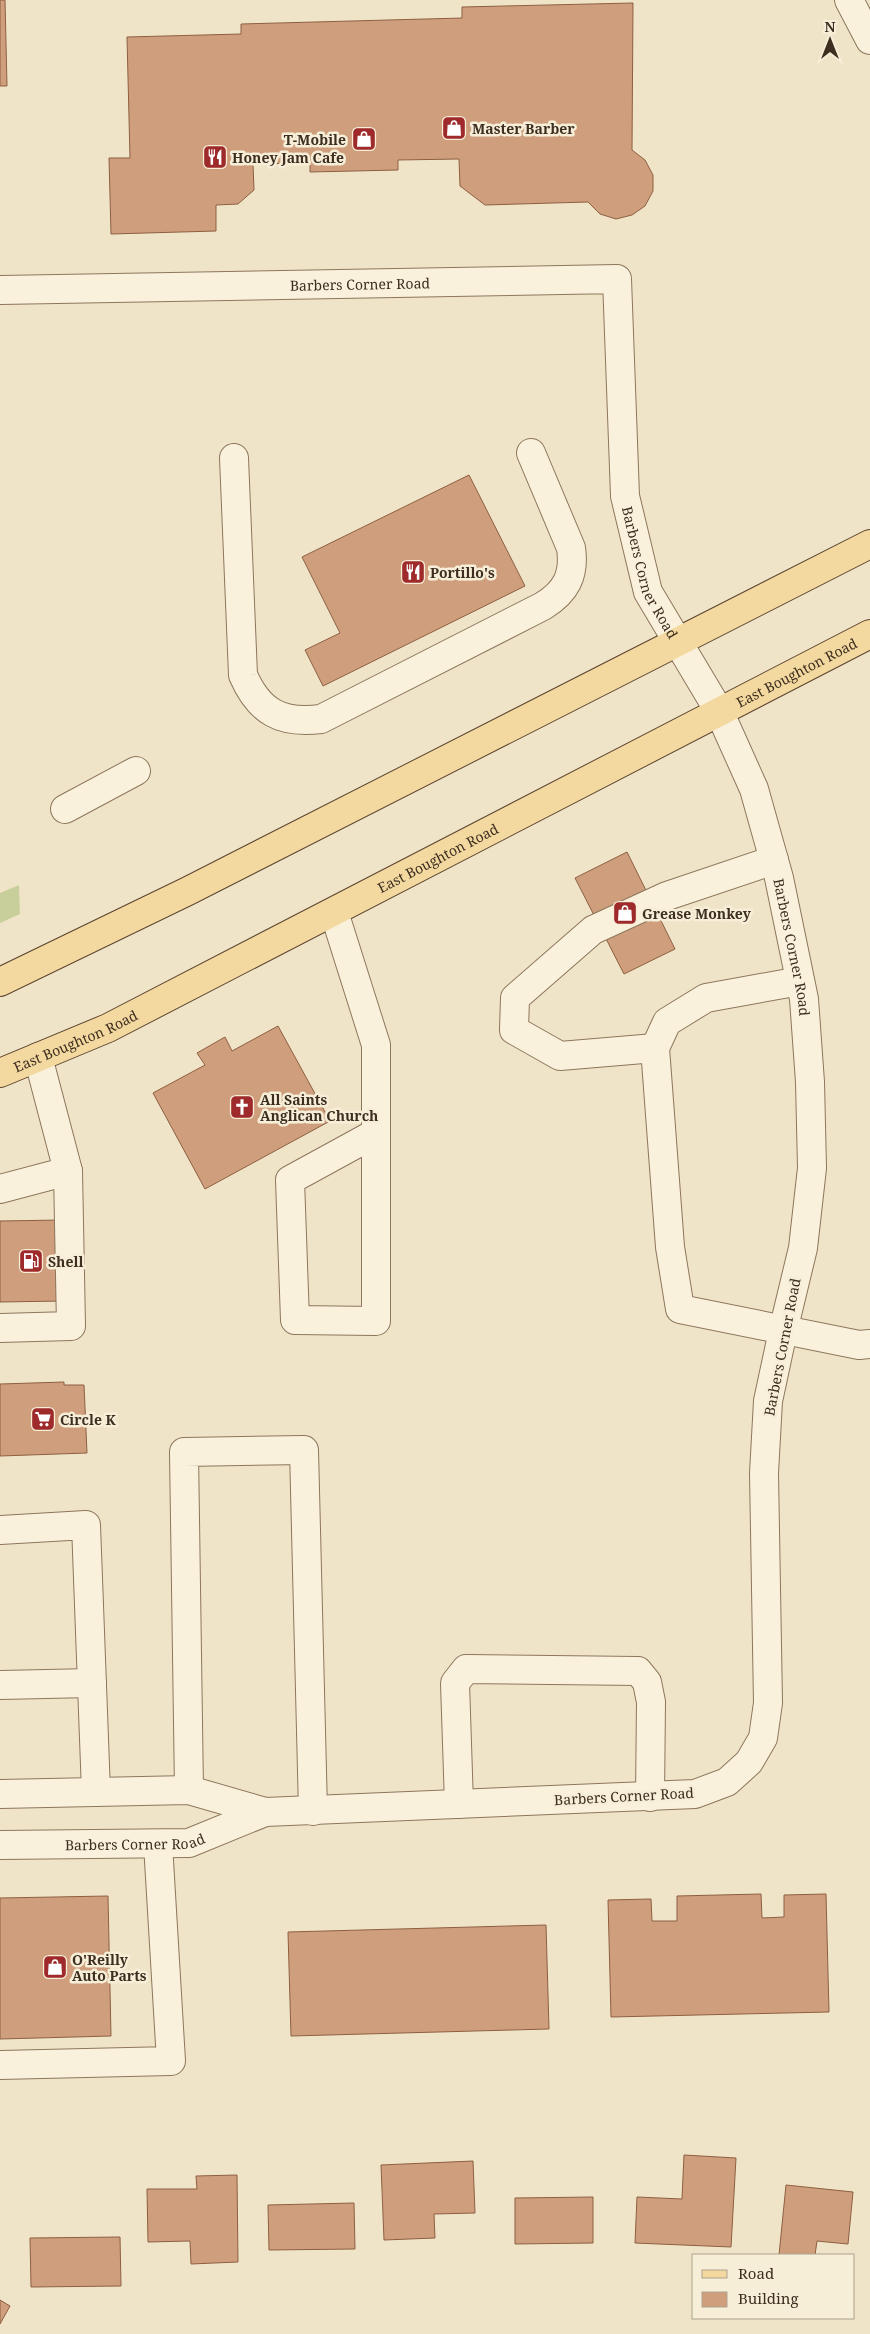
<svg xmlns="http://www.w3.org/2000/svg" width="870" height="2334" viewBox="0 0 870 2334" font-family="'Noto Serif',serif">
  <rect width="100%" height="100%" fill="#f0e4c8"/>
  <path fill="#c9cf9b" d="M 19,885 L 20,914 L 0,923 L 0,893 Z"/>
  <path fill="#cf9f7d" stroke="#8d5f41" d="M 0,0 L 5,0 L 7,86 L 0,86 Z
    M 633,3 L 632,150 L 645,160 L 653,175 L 653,191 L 645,206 L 632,215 L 616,219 L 600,214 L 588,202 L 485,205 L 460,186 L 459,159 L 398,160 L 398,170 L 310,172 L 310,163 L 253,164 L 254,190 L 238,204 L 216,205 L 216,231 L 111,234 L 109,158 L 130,158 L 127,37 L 241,34 L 241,24 L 462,18 L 462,7 Z
    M 469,475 L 525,586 L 323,686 L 305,650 L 340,633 L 302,557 Z
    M 627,852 L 675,949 L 624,974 L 575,878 Z
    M 278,1026 L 330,1121 L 205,1189 L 153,1093 L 205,1065 L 197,1053 L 225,1037 L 232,1051 Z
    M 61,1220 L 63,1301 L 0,1302 L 0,1221 Z
    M 64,1382 L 64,1385 L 84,1385 L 87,1453 L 0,1456 L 0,1384 Z
    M 761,1894 L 762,1918 L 784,1917 L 784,1895 L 826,1894 L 829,2012 L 611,2017 L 608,1900 L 651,1899 L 652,1921 L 677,1921 L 677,1896 Z
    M 108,1896 L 111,2036 L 0,2039 L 0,1898 Z
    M 546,1925 L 549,2029 L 291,2036 L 288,1932 Z
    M 684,2155 L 736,2158 L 731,2247 L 635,2243 L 637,2197 L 682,2199 Z
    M 473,2161 L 475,2213 L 434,2214 L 435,2238 L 384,2240 L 381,2165 Z
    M 237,2175 L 238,2262 L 191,2264 L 190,2241 L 148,2242 L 147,2189 L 197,2189 L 196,2176 Z
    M 786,2185 L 853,2192 L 848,2244 L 817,2241 L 815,2255 L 779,2255 Z
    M 593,2197 L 593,2243 L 515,2244 L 515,2198 Z
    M 354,2203 L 355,2249 L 269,2250 L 268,2205 Z
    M 120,2237 L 121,2286 L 31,2287 L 30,2238 Z
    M 0,2300 L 10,2306 L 0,2324 Z"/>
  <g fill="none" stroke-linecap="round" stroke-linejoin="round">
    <defs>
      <g id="minor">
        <path d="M 849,0 L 870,40"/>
        <path id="s1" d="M 0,290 L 617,279 L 625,496 L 648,592 L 719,711 L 754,789 L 779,878 L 804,999 L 810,1082 L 812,1168 L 803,1248 L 783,1331 L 768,1401 L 764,1473 L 768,1703 L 763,1738 L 749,1762 L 727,1782 L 695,1794 L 265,1812 L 189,1790 L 0,1794"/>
        <path d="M 234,458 L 243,675 C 259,712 281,724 321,719 L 543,606 C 566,592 575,575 571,548 L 531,453"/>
        <path d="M 65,809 L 136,771"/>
        <path d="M 334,912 L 376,1045 L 376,1321 L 295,1320 L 290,1180 L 376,1133"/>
        <path d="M 800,981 L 706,998 L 667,1022 L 655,1048 L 670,1247 L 680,1309 L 859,1345 L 870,1344"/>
        <path d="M 655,1048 L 560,1056 L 514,1030 L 515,998 L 593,930 L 667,896 L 774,860"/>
        <path d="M 0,1189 L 68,1171 L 38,1057"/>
        <path d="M 0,1328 L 71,1326 L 68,1171"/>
        <path d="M 0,1530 L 86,1525 L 96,1792"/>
        <path d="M 0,1685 L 92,1683"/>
        <path d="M 189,1790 L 184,1452 L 304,1450 L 313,1811"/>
        <path d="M 459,1804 L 455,1683 L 466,1669 L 638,1671 L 647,1682 L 651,1702 L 650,1797"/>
        <path id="s2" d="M 0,1845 L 189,1843 L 265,1812"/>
        <path d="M 0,2065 L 171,2061 L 158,1844"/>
      </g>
      <g id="major">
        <path d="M 0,982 L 188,891 L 870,544"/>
        <path id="s3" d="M 0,1073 L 108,1028 L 870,634"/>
      </g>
    </defs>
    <use href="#minor" stroke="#8d765c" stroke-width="30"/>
    <use href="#major" stroke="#5b4430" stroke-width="30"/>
    <use href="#minor" stroke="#faf1dc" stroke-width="28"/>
    <use href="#major" stroke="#f3d9a0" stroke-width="28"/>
  </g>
  <defs>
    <symbol id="shop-square" viewBox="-11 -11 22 22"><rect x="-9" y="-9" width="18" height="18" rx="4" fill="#9e2a2b" stroke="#f7eed8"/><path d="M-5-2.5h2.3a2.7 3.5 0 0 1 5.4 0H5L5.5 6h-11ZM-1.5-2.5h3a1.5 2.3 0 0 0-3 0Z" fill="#fff"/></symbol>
    <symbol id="restaurant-square" viewBox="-11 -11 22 22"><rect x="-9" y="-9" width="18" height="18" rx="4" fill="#9e2a2b" stroke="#f7eed8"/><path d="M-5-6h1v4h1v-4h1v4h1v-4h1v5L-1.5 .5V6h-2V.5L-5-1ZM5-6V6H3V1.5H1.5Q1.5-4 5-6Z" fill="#fff"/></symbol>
    <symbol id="church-square" viewBox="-11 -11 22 22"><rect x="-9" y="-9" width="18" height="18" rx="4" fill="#9e2a2b" stroke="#f7eed8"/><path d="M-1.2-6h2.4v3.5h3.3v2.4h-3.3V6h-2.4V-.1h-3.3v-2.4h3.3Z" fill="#fff"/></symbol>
    <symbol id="fuel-square" viewBox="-11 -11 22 22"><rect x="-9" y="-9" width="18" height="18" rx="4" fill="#9e2a2b" stroke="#f7eed8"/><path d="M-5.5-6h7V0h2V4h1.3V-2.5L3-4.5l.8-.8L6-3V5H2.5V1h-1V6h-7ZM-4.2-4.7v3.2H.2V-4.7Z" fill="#fff"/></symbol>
    <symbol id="supermarket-square" viewBox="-11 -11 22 22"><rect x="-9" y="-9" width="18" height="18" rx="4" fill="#9e2a2b" stroke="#f7eed8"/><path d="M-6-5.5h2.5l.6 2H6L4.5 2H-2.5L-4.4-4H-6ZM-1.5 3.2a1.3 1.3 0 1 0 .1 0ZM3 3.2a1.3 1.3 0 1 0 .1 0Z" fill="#fff"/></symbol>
  </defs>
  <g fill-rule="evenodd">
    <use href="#shop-square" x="440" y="114" width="28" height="28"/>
    <use href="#shop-square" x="350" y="125" width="28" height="28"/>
    <use href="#restaurant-square" x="201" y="143" width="28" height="28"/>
    <use href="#restaurant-square" x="399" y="558" width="28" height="28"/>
    <use href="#shop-square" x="611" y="899" width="28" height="28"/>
    <use href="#church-square" x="228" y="1093" width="28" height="28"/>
    <use href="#fuel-square" x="17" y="1247" width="28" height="28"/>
    <use href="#supermarket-square" x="29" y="1405" width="28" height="28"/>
    <use href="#shop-square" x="41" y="1953" width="28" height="28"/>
  </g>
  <g text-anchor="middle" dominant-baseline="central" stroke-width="5" stroke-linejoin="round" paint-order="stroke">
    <g font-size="14" font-weight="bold" fill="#3d2e20" stroke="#f7eed8" text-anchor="start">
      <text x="472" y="128">Master Barber</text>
      <text x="346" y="139" text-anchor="end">T-Mobile</text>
      <text x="232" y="157">Honey Jam Cafe</text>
      <text x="430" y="572">Portillo's</text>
      <text x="642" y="913">Grease Monkey</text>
      <text x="260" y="1099">All Saints<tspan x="260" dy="16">Anglican Church</tspan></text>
      <text x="48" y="1261">Shell</text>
      <text x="60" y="1419">Circle K</text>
      <text x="72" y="1959">O'Reilly<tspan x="72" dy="16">Auto Parts</tspan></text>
    </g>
    <g font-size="14" fill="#3d2e20" stroke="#f7eed8">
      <text stroke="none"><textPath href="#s1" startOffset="360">Barbers Corner Road</textPath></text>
      <text stroke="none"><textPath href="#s1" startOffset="915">Barbers Corner Road</textPath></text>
      <text stroke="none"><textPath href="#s3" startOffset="892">East Boughton Road</textPath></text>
      <text stroke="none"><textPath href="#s3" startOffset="488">East Boughton Road</textPath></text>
      <text stroke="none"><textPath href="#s1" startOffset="1320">Barbers Corner Road</textPath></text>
      <text stroke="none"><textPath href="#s3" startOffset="82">East Boughton Road</textPath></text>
      <text transform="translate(782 1347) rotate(-79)">Barbers Corner Road</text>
      <text transform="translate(624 1796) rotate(-3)">Barbers Corner Road</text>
      <text stroke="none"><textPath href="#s2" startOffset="135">Barbers Corner Road</textPath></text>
    </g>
  </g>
  <rect x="692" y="2254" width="162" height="65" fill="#f7eed8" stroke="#ada18e"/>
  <rect x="702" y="2270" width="25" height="8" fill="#f3d9a0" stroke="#ada18e"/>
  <text x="738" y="2279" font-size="15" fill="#3d2e20">Road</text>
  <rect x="702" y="2292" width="25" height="15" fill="#cf9f7d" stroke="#ada18e"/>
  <text x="738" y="2304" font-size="15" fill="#3d2e20">Building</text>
  <g transform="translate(830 40)" stroke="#f7eed8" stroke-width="4" paint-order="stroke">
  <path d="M0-4L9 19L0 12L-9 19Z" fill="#3d2e20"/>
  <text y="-8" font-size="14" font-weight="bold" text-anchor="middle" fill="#3d2e20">N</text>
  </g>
</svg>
